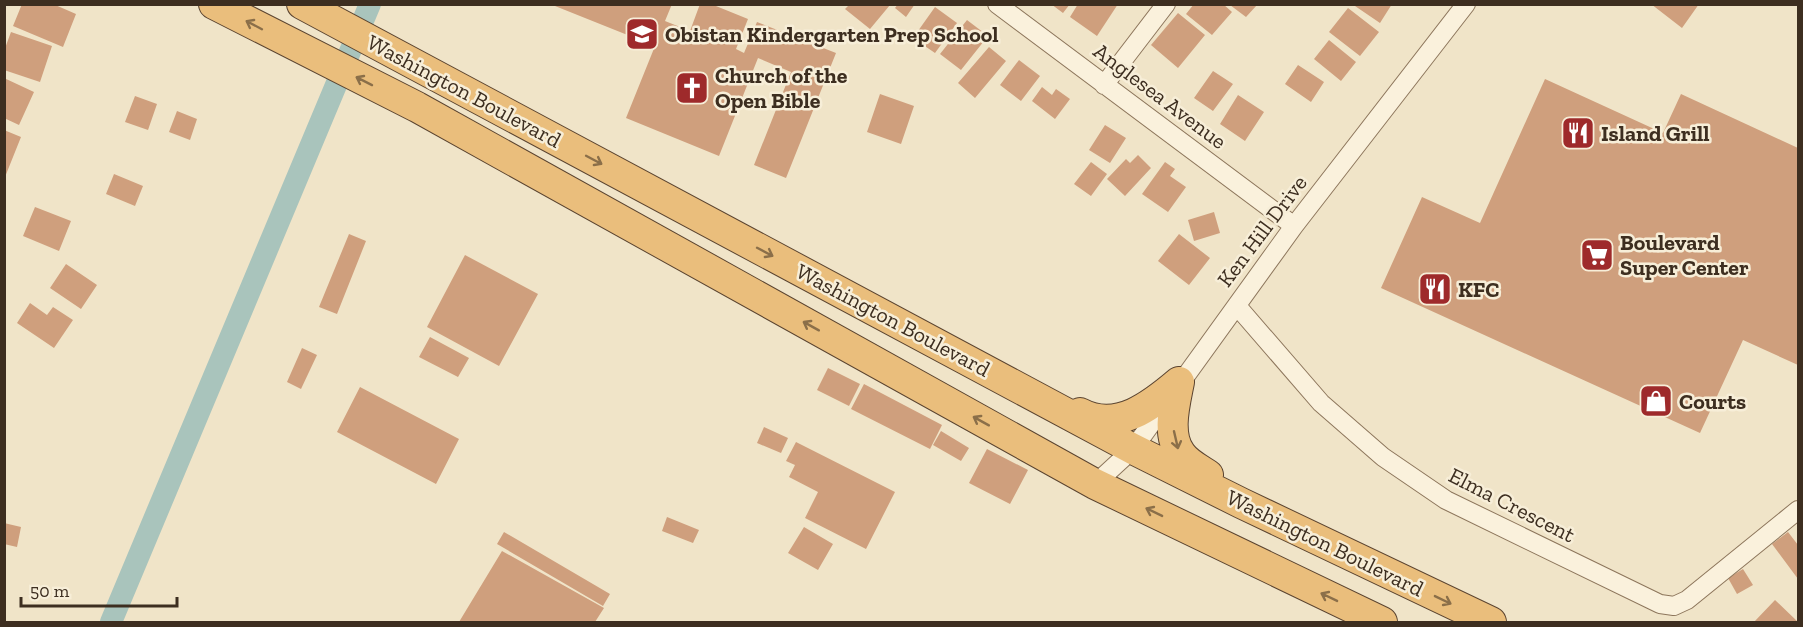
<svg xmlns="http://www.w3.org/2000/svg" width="1803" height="627" viewBox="0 0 1803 627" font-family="'Zilla Slab',serif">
  <rect width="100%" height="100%" fill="#f0e4c8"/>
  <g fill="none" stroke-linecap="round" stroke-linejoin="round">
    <path stroke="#a9c4bc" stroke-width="22" d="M 111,622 L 370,4"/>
  </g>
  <path fill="#cf9f7d" d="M 22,4 L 53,4 L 76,14 L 63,47 L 13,26 Z
    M 550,4 L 672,4 L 665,21 L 690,31 L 700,4 L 711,4 L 748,19 L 736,49 L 744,53 L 757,22 L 836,53 L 786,178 L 754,165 L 791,72 L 758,58 L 719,156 L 626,118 L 655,46 Z
    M 898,4 L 915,4 L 906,17 L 895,8 Z
    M 1051,4 L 1070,4 L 1063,13 Z
    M 1078,4 L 1118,4 L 1097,36 L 1070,17 Z
    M 1194,4 L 1223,4 L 1232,12 L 1212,35 L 1186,14 Z
    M 1356,4 L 1392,4 L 1380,23 L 1355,6 Z
    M 1651,4 L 1699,4 L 1682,28 Z
    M 849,5 L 890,5 L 870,29 L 845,9 Z
    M 1230,5 L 1257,5 L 1246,17 Z
    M 935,7 L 957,23 L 935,53 L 913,38 Z
    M 1348,8 L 1379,32 L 1360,56 L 1329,32 Z
    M 1178,13 L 1205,35 L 1178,68 L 1151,45 Z
    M 967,20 L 988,36 L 961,70 L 940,54 Z
    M 11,32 L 52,46 L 40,82 L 4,70 L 4,51 Z
    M 1329,40 L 1356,62 L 1341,81 L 1314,59 Z
    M 989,47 L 1006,61 L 975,98 L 958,83 Z
    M 1019,60 L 1040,76 L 1021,101 L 1000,85 Z
    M 1298,65 L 1324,82 L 1311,102 L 1285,84 Z
    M 1213,71 L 1233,84 L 1213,111 L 1194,98 Z
    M 4,78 L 34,92 L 19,125 L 4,118 Z
    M 1545,79 L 1663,133 L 1681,94 L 1798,148 L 1798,365 L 1743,340 L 1700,433 L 1381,288 L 1422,197 L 1480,223 Z
    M 1042,87 L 1052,95 L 1056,89 L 1070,99 L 1055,119 L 1032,101 Z
    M 880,94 L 914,106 L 901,144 L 867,132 Z
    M 1238,95 L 1264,112 L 1245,141 L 1220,124 Z
    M 135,96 L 157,104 L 148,130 L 125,122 Z
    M 177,111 L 197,119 L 190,140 L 169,132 Z
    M 1105,125 L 1126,138 L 1110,163 L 1089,150 Z
    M 4,130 L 21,137 L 5,177 L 4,177 Z
    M 1138,155 L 1151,168 L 1125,196 L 1107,179 L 1126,159 L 1130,163 Z
    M 1091,162 L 1107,174 L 1091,196 L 1074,184 Z
    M 1165,162 L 1175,169 L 1170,176 L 1186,187 L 1168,212 L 1142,194 Z
    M 114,174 L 143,186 L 135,206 L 106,194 Z
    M 35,207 L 71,221 L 59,251 L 23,236 Z
    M 1214,212 L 1220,233 L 1194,241 L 1188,220 Z
    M 349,234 L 366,241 L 337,314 L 319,307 Z
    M 1179,234 L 1210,258 L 1189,285 L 1158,261 Z
    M 465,255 L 538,294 L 499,366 L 427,327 Z
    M 66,264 L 97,285 L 81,309 L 50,288 Z
    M 30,303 L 47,315 L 53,307 L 73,320 L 54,348 L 17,323 Z
    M 430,337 L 469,358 L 458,377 L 419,357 Z
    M 302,348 L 317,355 L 301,389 L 287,382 Z
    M 828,368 L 860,384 L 849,406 L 817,390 Z
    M 864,384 L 942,425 L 930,449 L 851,409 Z
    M 360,387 L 459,439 L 436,484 L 337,432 Z
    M 764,427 L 788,438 L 781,453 L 757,443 Z
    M 941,431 L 969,448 L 961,461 L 933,445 Z
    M 796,442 L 895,492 L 866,549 L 805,518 L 818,492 L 789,477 L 795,465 L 786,461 Z
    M 987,449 L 1028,470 L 1010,504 L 969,483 Z
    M 667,517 L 699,530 L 693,543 L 662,531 Z
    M 4,523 L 21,527 L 17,547 L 4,544 Z
    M 804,527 L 833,544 L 818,570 L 788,553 Z
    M 504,532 L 610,594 L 603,606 L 497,544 Z
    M 1788,532 L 1798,545 L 1798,579 L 1772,544 Z
    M 502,551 L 604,608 L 595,622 L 459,622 Z
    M 1743,569 L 1753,585 L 1737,594 L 1728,578 Z
    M 1775,600 L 1798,622 L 1754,622 Z"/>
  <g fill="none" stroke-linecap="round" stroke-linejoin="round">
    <defs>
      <path id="minor" d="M 997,4 L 1294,226
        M 1104,85 L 1166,4
        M 1237,306 L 1321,403 L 1383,457 L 1446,500 L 1660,604 L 1674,606 L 1687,600 L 1798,510
        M 1095,484 L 1133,449 L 1294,226 L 1466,4"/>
      <path id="trunk" d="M 214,4 L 417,107 L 1095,484 L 1382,622
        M 302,4 L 1133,449 L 1241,503 L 1491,622
        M 1179,382 C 1175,403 1166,435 1181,454 C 1187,463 1199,469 1208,475
        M 1080,413 C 1117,433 1152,405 1179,382"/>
    </defs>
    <use href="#minor" stroke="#8d765c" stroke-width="20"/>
    <use href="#trunk" stroke="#5b4430" stroke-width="32"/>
    <use href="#minor" stroke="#faf1dc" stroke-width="18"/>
    <use href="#trunk" stroke="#eabe7c" stroke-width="30"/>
  </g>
  <defs><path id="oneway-shaft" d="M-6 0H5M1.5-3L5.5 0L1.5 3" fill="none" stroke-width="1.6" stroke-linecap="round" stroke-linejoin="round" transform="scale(1.5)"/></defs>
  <g stroke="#8b6f49">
    <use href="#oneway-shaft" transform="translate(254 25) rotate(-152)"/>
    <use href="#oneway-shaft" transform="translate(364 81) rotate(-153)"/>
    <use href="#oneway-shaft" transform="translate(594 160) rotate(28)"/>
    <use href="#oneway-shaft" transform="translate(765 252) rotate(28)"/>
    <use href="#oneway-shaft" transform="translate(811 326) rotate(-151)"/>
    <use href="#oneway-shaft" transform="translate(981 421) rotate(-151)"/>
    <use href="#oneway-shaft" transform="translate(1176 440) rotate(77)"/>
    <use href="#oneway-shaft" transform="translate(1154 512) rotate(-154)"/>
    <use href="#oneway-shaft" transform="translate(1329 597) rotate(-154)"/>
    <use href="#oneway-shaft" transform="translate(1443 600) rotate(26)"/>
  </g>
  <defs>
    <symbol id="school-square" viewBox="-11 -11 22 22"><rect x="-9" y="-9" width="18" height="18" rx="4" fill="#9e2a2b" stroke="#f7eed8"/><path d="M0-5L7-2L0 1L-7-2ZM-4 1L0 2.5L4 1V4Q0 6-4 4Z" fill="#fff"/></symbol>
    <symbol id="church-square" viewBox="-11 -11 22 22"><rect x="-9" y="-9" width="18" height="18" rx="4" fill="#9e2a2b" stroke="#f7eed8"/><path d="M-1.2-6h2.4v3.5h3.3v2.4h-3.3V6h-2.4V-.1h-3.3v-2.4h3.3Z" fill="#fff"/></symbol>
    <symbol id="restaurant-square" viewBox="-11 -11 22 22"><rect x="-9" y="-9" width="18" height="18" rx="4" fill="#9e2a2b" stroke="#f7eed8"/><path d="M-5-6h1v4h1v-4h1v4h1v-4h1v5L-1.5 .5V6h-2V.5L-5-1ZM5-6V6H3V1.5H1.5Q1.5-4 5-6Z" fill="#fff"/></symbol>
    <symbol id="supermarket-square" viewBox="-11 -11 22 22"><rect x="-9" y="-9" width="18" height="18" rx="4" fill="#9e2a2b" stroke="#f7eed8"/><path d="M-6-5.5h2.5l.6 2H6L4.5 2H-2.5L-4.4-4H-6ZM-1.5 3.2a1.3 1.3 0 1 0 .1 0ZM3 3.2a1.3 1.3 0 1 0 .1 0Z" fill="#fff"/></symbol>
    <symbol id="shop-square" viewBox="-11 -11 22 22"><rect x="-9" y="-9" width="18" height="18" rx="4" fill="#9e2a2b" stroke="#f7eed8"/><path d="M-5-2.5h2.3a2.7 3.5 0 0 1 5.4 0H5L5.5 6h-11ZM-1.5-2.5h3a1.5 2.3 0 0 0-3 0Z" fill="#fff"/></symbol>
  </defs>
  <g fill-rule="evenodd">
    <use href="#school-square" x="623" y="15" width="38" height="38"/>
    <use href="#church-square" x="673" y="69" width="38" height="38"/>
    <use href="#restaurant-square" x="1559" y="114" width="38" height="38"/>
    <use href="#supermarket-square" x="1578" y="236" width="38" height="38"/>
    <use href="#restaurant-square" x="1416" y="270" width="38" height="38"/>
    <use href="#shop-square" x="1637" y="382" width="38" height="38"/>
  </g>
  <g text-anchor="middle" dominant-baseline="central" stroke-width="5" stroke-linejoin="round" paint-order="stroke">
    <g font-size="22" font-weight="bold" fill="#3d2e20" stroke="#f7eed8" text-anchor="start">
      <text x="665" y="34">Obistan Kindergarten Prep School</text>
      <text x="715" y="75">Church of the<tspan x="715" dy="25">Open Bible</tspan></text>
      <text x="1601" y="133">Island Grill</text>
      <text x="1620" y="242">Boulevard<tspan x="1620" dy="25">Super Center</tspan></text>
      <text x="1458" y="289">KFC</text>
      <text x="1679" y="401">Courts</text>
    </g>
    <g font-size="22" fill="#3d2e20" stroke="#f7eed8">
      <text transform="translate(464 91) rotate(28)">Washington Boulevard</text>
      <text transform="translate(1160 96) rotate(37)">Anglesea Avenue</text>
      <text transform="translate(1262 231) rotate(-53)">Ken Hill Drive</text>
      <text transform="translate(893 320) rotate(28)">Washington Boulevard</text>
      <text transform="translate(1512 505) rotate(27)">Elma Crescent</text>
      <text transform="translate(1325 543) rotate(26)">Washington Boulevard</text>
    </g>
  </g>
  <rect width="1803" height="627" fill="none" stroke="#3d2e20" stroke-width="12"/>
  <path d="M21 597v9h156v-9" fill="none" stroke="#3d2e20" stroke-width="3"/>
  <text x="30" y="597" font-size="18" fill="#3d2e20" stroke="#f7eed8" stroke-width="4.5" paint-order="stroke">50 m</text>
</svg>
